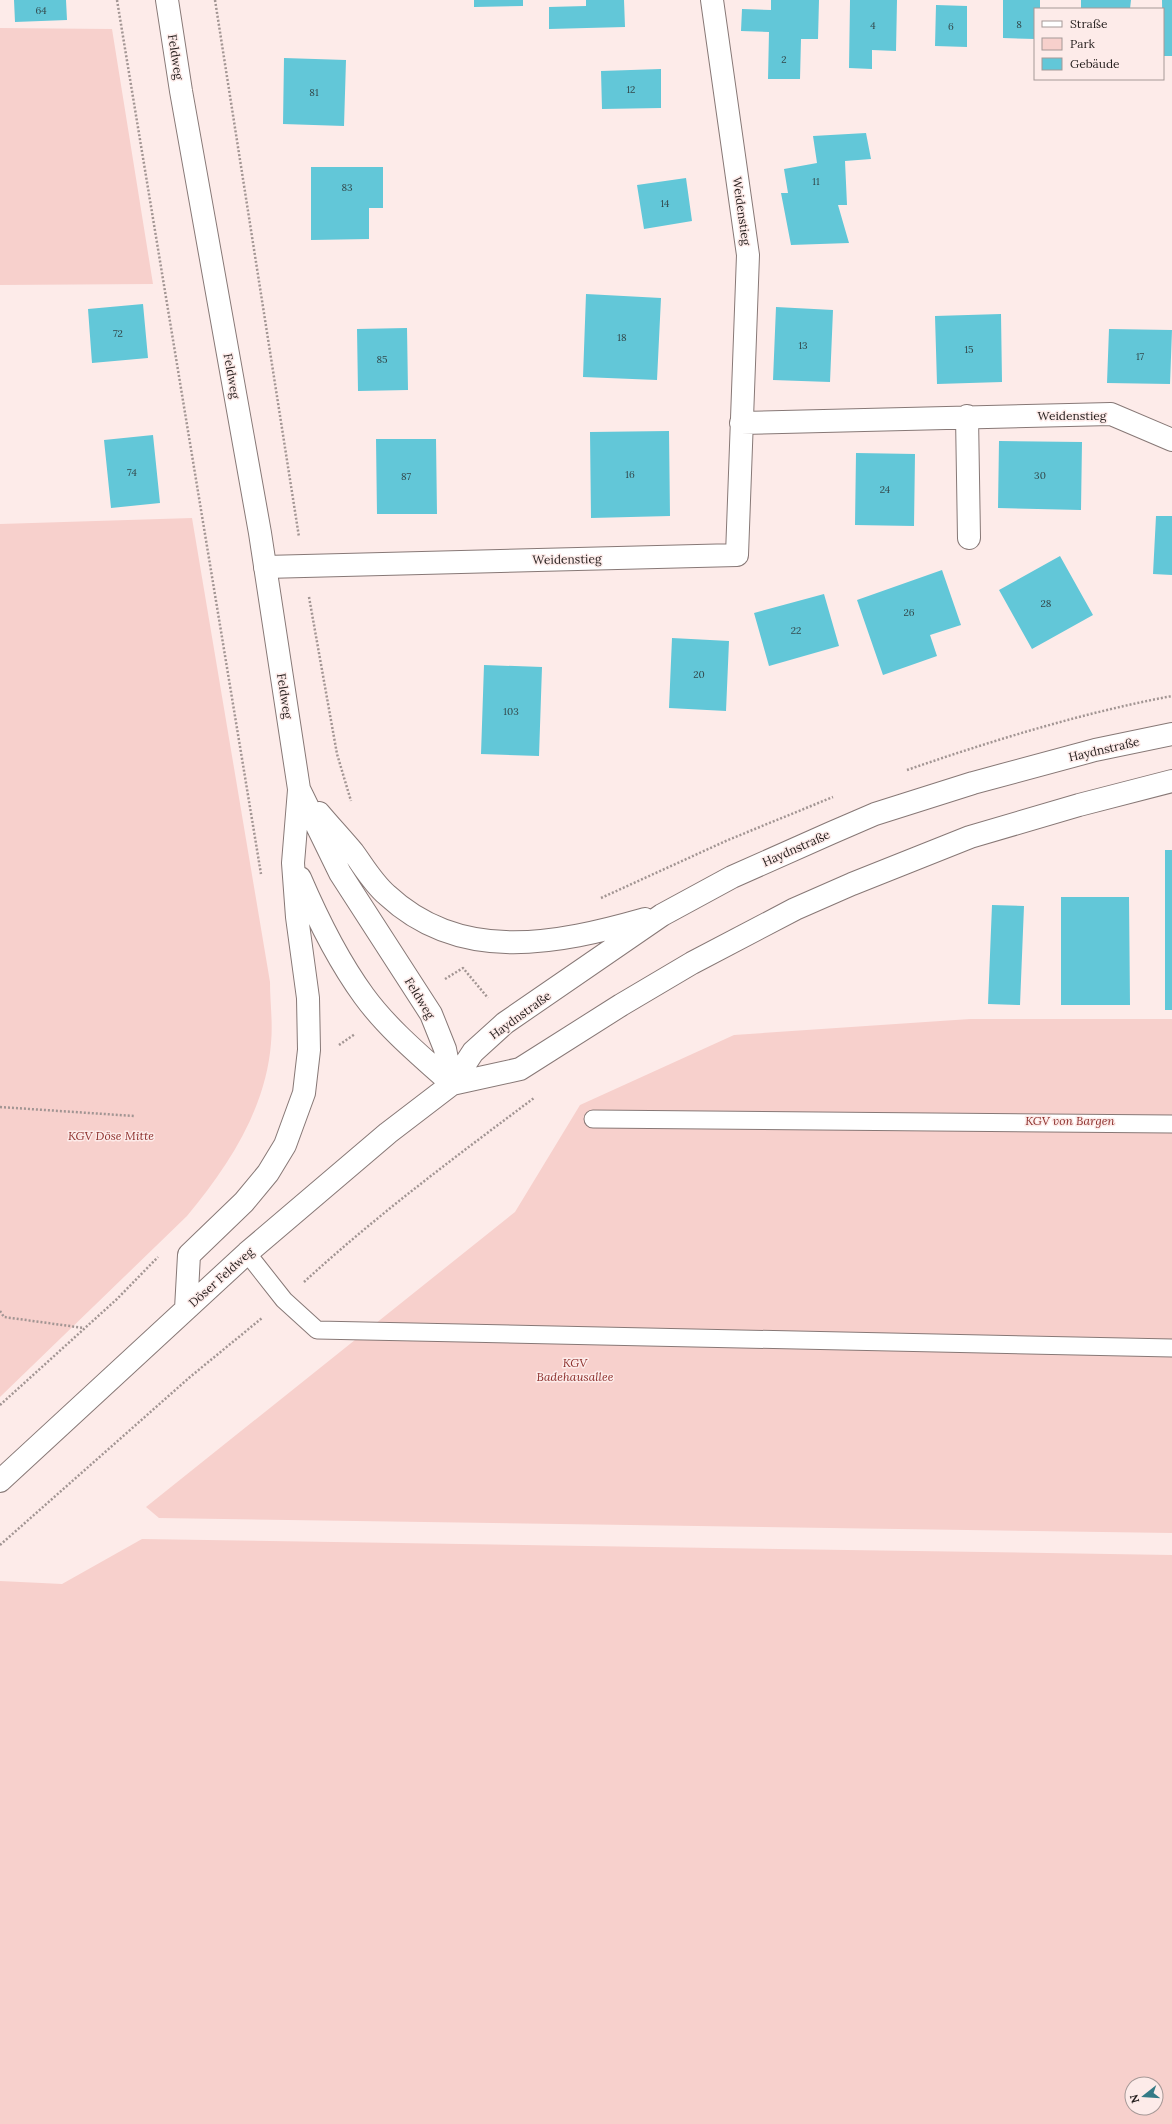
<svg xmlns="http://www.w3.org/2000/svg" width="1172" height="2124" viewBox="0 0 1172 2124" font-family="Lora,serif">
  <rect width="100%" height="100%" fill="#fdebe9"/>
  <path fill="#f7d0cc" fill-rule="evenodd" d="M 0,28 L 112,29 L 153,284 L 0,285 Z
    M 192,518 L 270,982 C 270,1002 273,1023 271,1043 C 266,1109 228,1167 187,1216 L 0,1397 L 0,524 Z
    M 970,1019 L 1172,1019 L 1172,1533 L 159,1518 L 146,1507 L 515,1212 L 580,1105 L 734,1035 Z
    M 142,1539 L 1172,1555 L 1172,2124 L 0,2124 L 0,1581 L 62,1584 ZM 1132,2084 L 1156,2084 L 1156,2108 L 1132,2108 Z"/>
  <path fill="#62c7d8" d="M 14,0 L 66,0 L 67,20 L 15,22 Z
    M 474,0 L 523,0 L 523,6 L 474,7 Z
    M 586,0 L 624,0 L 625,27 L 549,29 L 549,7 L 586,6 Z
    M 771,0 L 819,0 L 818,39 L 801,39 L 800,79 L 768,79 L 769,32 L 741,31 L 742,9 L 771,10 Z
    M 850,0 L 897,0 L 896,51 L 872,50 L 872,69 L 849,68 Z
    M 1003,0 L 1040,0 L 1040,9 L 1035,9 L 1035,39 L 1003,38 Z
    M 1081,0 L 1131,0 L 1130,9 L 1081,9 Z
    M 1162,0 L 1172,0 L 1172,56 L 1163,56 Z
    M 936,5 L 967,6 L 967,47 L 935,46 Z
    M 284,58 L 346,60 L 344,126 L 283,124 Z
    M 661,69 L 661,108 L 602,109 L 601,71 Z
    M 866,133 L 871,159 L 845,161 L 847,205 L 838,205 L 849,243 L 791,245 L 781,193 L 788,193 L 784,169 L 817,163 L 813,136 Z
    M 311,167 L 383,167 L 383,208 L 369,208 L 369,239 L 311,240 Z
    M 686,178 L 692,221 L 644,229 L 637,185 Z
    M 586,294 L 661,298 L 657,380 L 583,377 Z
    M 143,304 L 148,358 L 92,363 L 88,309 Z
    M 776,307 L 833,310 L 830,382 L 773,380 Z
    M 1001,314 L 1002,382 L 937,384 L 935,316 Z
    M 407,328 L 408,390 L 358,391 L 357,329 Z
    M 1109,329 L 1172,330 L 1170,384 L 1107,383 Z
    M 669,431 L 670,516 L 591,518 L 590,432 Z
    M 153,435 L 160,503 L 111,508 L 104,440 Z
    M 376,439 L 436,439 L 437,514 L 377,514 Z
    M 999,441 L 1082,442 L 1081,510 L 998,508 Z
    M 856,453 L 915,454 L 914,526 L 855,525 Z
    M 1156,516 L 1172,516 L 1172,575 L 1153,574 Z
    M 1060,556 L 1093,615 L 1032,649 L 999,590 Z
    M 942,570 L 961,625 L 930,635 L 937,656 L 883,675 L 857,600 Z
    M 824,594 L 839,646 L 769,666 L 754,613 Z
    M 672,638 L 729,641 L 726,711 L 669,708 Z
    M 484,665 L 542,667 L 539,756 L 481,754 Z
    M 1165,850 L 1172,850 L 1172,1010 L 1165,1010 Z
    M 1061,897 L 1129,897 L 1130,1005 L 1061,1005 Z
    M 992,905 L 1024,906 L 1020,1005 L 988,1004 Z"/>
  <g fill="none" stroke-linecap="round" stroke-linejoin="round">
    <defs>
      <path id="lane" d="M 593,1119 L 1172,1124
        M 247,1253 L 284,1300 L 317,1330 L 1172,1348"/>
      <path id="street" d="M 967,416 L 969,538
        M 741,423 L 1111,414 L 1172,440
        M 265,567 L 737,555 L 748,255 L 712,0"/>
      <path id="secondary" d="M 167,0 L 181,91 L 260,533 L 299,789 L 340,873 L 431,1014 L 445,1049 L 452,1084
        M 319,813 C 330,826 342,839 353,852 C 364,867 373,883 387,895 C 461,964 557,944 645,919
        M 300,878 C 318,920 337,959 364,996 C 388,1029 422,1057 452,1084
        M 452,1084 L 520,1069 L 621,1005 L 692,963 L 795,909 L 852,884 L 970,837 L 1079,805 L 1172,781
        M 186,1309 L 189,1255 L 244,1202 L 268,1173 L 285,1145 L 304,1093 L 309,1050 L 308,998 L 297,917 L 293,863 L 299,790
        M 0,1481 L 247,1253 L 388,1133 L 452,1084 L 473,1052 L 505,1023 L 662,915 L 732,877 L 831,833 L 875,814 L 973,783 L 1095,750 L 1172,734"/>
    </defs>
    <use href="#lane" stroke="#877876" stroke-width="19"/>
    <use href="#street" stroke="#877876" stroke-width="24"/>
    <use href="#secondary" stroke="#877876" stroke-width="24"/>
    <path stroke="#a29593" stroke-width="2.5" stroke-dasharray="2 2" stroke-linecap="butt" d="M 117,0 L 261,874
      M 215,0 L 299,537
      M 309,597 L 337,754 L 351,801
      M 907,770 C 994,740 1082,713 1172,696
      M 601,898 L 728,840 L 833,797
      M 445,979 L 463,968 L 488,998
      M 339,1045 L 355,1034
      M 0,1107 L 134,1116
      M 304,1282 C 377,1215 455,1157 534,1098
      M 0,1311 L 4,1317 L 84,1328
      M 0,1405 L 117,1299 L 158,1257
      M 0,1545 L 190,1377 L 262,1318"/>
    <use href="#lane" stroke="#fff" stroke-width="17"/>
    <use href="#street" stroke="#fff" stroke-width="22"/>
    <use href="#secondary" stroke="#fff" stroke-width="22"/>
  </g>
  <g text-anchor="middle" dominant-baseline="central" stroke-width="3" stroke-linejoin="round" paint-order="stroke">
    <g font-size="10" fill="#33484b">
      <text x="41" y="10">64</text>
      <text x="1019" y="24">8</text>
      <text x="873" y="25">4</text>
      <text x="951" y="26">6</text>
      <text x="784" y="59">2</text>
      <text x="631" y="89">12</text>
      <text x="314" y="92">81</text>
      <text x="816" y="181">11</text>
      <text x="347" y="187">83</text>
      <text x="665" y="203">14</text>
      <text x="118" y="333">72</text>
      <text x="622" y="337">18</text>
      <text x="803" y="345">13</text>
      <text x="969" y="349">15</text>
      <text x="1140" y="356">17</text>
      <text x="382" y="359">85</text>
      <text x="132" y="472">74</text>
      <text x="630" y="474">16</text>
      <text x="1040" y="475">30</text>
      <text x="406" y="476">87</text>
      <text x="885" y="489">24</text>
      <text x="1046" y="603">28</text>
      <text x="909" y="612">26</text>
      <text x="796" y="630">22</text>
      <text x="699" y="674">20</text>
      <text x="511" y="711">103</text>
    </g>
    <g font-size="12" fill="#231d1c" stroke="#fdebe9">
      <text transform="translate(176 57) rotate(81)">Feldweg</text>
      <text transform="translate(742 211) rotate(82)">Weidenstieg</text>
      <text transform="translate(232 376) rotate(80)">Feldweg</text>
      <text x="1072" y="415">Weidenstieg</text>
      <text transform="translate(567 559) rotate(-1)">Weidenstieg</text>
      <text transform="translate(285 696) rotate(81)">Feldweg</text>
      <text transform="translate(1104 749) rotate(-13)">Haydnstraße</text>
      <text transform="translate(796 848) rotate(-24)">Haydnstraße</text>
      <text transform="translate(420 998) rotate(59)">Feldweg</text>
      <text transform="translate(520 1015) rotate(-36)">Haydnstraße</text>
      <text transform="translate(221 1277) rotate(-42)">Döser Feldweg</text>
    </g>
    <g font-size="12" font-style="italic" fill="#8d302d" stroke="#fdebe9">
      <text x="1070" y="1120">KGV von Bargen</text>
      <text x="111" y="1135">KGV Döse Mitte</text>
      <text x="575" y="1362">KGV<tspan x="575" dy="14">Badehausallee</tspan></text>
    </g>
  </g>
  <rect x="1034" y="8" width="130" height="72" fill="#fdebe9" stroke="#a69997"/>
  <rect x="1042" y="21" width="20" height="6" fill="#ffffff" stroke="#a69997"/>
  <text x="1070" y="28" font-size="12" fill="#231d1c">Straße</text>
  <rect x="1042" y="38" width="20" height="12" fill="#f7d0cc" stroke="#a69997"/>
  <text x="1070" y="48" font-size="12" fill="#231d1c">Park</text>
  <rect x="1042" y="58" width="20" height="12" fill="#62c7d8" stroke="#a69997"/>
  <text x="1070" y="68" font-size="12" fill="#231d1c">Gebäude</text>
  <g transform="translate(1144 2096) rotate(253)"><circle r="19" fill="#fdebe9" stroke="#a69997"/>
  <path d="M0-3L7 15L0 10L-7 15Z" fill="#347a86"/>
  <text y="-6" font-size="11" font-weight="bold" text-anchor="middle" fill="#231d1c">N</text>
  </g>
</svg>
